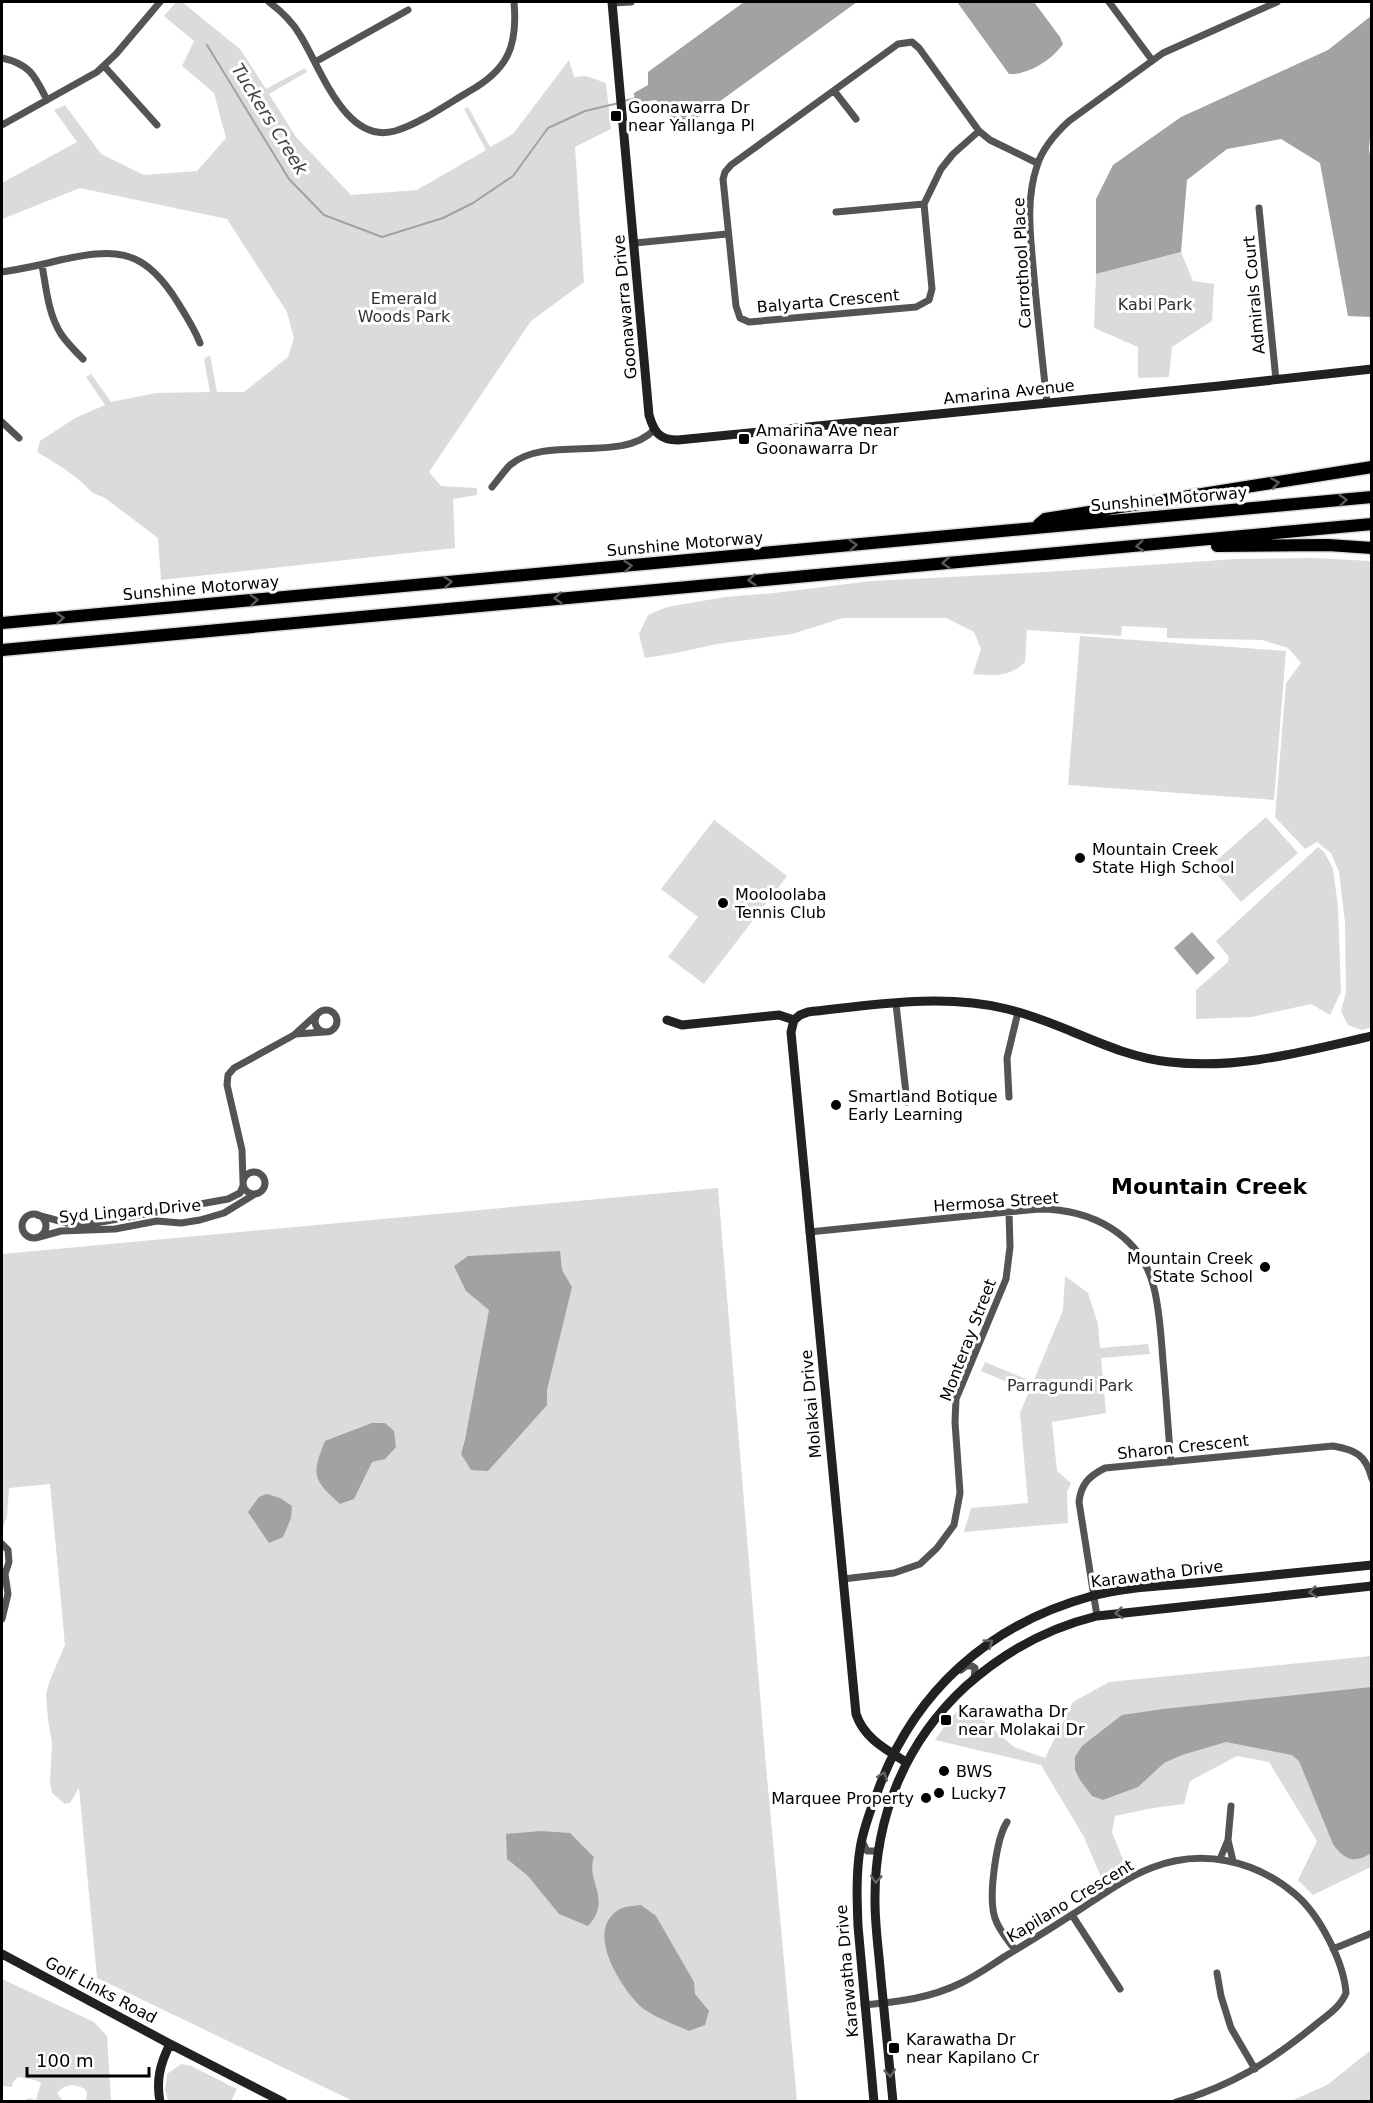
<svg xmlns="http://www.w3.org/2000/svg" width="1373" height="2103" viewBox="0 0 1373 2103" font-family="'DejaVu Sans',sans-serif">
  <rect width="100%" height="100%" fill="#fff"/>
  <path fill="#dbdbdb" d="M 176,2 L 182,2 L 240,49 L 266,89 L 305,68 L 307,72 L 269,94 L 296,137 L 351,195 L 417,190 L 486,150 L 464,109 L 468,107 L 490,147 L 513,134 L 569,60 L 574,77 L 586,76 L 606,83 L 611,129 L 575,147 L 584,282 L 531,321 L 429,472 L 441,486 L 477,488 L 477,495 L 453,499 L 455,548 L 161,580 L 158,538 L 105,498 L 93,493 L 78,479 L 63,468 L 37,452 L 40,441 L 75,418 L 105,405 L 86,377 L 91,374 L 111,402 L 156,393 L 210,392 L 204,359 L 210,355 L 217,392 L 244,392 L 288,357 L 294,338 L 287,312 L 227,219 L 80,188 L 2,219 L 2,183 L 77,142 L 54,110 L 65,105 L 101,154 L 144,175 L 197,171 L 226,138 L 214,93 L 182,66 L 194,41 L 164,16 Z
    M 1181,252 L 1193,281 L 1214,284 L 1212,321 L 1172,347 L 1169,377 L 1138,378 L 1138,347 L 1094,328 L 1096,274 Z
    M 1314,558 L 1371,561 L 1372,1027 L 1362,1030 L 1348,1025 L 1341,1011 L 1346,992 L 1345,922 L 1339,872 L 1331,853 L 1317,842 L 1305,849 L 1275,817 L 1286,683 L 1301,663 L 1288,648 L 1262,640 L 1167,638 L 1167,628 L 1122,626 L 1121,636 L 1027,630 L 1025,662 C 1010,677 994,676 973,674 L 981,649 L 974,632 L 946,618 L 843,618 L 792,634 L 717,644 L 676,653 L 645,658 L 639,634 L 648,615 L 667,607 L 725,597 L 774,593 L 872,581 L 1046,572 L 1235,559 Z
    M 1080,636 L 1286,651 L 1274,800 L 1068,785 Z
    M 1266,817 L 1298,853 L 1241,902 L 1210,866 Z
    M 714,820 L 787,876 L 704,984 L 668,957 L 698,917 L 661,889 Z
    M 1318,847 L 1325,853 L 1333,869 L 1338,907 L 1341,992 L 1330,1015 L 1311,1004 L 1252,1017 L 1196,1019 L 1196,990 L 1228,962 L 1229,957 L 1216,941 Z
    M 718,1188 L 765,1755 L 797,2101 L 353,2101 L 97,1978 L 79,1788 L 70,1803 L 65,1804 L 52,1793 L 50,1783 L 52,1743 L 48,1720 L 46,1694 L 50,1680 L 65,1645 L 50,1484 L 9,1488 L 7,1516 L 2,1530 L 2,1254 Z
    M 1065,1276 L 1088,1293 L 1098,1324 L 1100,1348 L 1148,1344 L 1150,1354 L 1101,1358 L 1106,1413 L 1052,1422 L 1057,1471 L 1071,1483 L 1067,1492 L 1068,1523 L 964,1532 L 971,1508 L 1028,1503 L 1020,1413 L 1029,1391 L 981,1371 L 985,1362 L 1033,1382 L 1063,1310 Z
    M 1371,1656 L 1371,1867 L 1313,1895 L 1298,1880 L 1317,1841 L 1269,1762 L 1237,1756 L 1190,1781 L 1184,1804 L 1153,1808 L 1115,1816 L 1112,1832 L 1126,1867 L 1099,1883 L 1101,1877 L 1084,1837 L 1041,1765 L 935,1740 L 949,1720 L 964,1704 L 1014,1747 L 1045,1758 L 1073,1702 L 1109,1682 Z
    M 2,1979 L 94,2022 L 107,2036 L 111,2101 L 86,2101 L 87,2093 L 85,2089 C 74,2083 65,2084 57,2093 L 63,2101 L 24,2101 L 29,2098 L 36,2100 L 41,2083 L 35,2080 L 18,2077 L 13,2082 L 12,2087 L 2,2086 Z
    M 1371,2050 L 1371,2101 L 1291,2101 L 1327,2085 Z
    M 181,2064 L 191,2066 L 237,2089 L 231,2101 L 168,2101 L 165,2090 L 167,2074 Z"/>
  <path fill="#a2a2a2" d="M 744,2 L 857,2 L 694,120 L 676,128 L 656,100 L 635,103 L 634,93 L 648,85 L 648,72 Z
    M 957,2 L 1034,2 L 1060,37 L 1063,44 C 1052,60 1028,75 1009,74 Z
    M 1371,16 L 1372,114 L 1369,149 L 1372,167 L 1371,317 L 1348,316 L 1320,163 L 1281,139 L 1227,149 L 1187,180 L 1181,252 L 1096,274 L 1096,199 L 1113,165 L 1181,117 L 1328,50 Z
    M 1192,932 L 1215,958 L 1197,975 L 1174,948 Z
    M 560,1251 L 562,1270 L 572,1287 L 547,1390 L 547,1405 L 488,1471 L 471,1470 L 461,1454 L 465,1440 L 489,1310 L 466,1291 L 454,1266 L 468,1256 Z
    M 372,1423 L 385,1423 L 394,1431 L 396,1447 L 385,1459 L 372,1462 L 354,1499 L 340,1504 C 313,1480 311,1475 325,1441 Z
    M 267,1494 L 280,1498 L 292,1506 L 291,1518 L 283,1537 L 269,1543 L 248,1512 L 259,1497 Z
    M 1371,1687 L 1371,1853 C 1355,1864 1344,1860 1333,1844 L 1299,1761 L 1292,1755 L 1226,1742 L 1182,1755 L 1164,1763 L 1138,1787 L 1103,1800 L 1092,1796 L 1080,1780 L 1075,1770 L 1075,1757 L 1082,1746 L 1122,1715 L 1163,1709 Z
    M 541,1831 L 570,1833 L 594,1857 C 585,1881 613,1899 588,1926 L 559,1914 L 528,1876 L 507,1859 L 506,1834 Z
    M 641,1905 L 656,1916 L 694,1982 L 695,1994 L 709,2011 L 705,2025 L 689,2031 C 674,2024 653,2017 640,2006 C 620,1986 585,1932 618,1910 C 624,1906 634,1906 641,1905 Z"/>
  <g fill="none" stroke-linecap="round" stroke-linejoin="round">
    <path stroke="#a2a2a2" stroke-width="2" d="M 207,45 L 289,179 L 324,215 L 382,237 L 443,218 L 473,203 L 513,176 L 548,128 L 585,111 L 619,103
      M 624,101 L 636,98"/>
    <defs>
      <path id="highway" d="M 1039,524 L 1045,519 L 1372,467
        M 1217,546 L 1328,545 L 1372,548
        M 2,623 L 1372,497
        M 2,650 L 1372,524"/>
    </defs>
    <use href="#highway" stroke="#dbdbdb" stroke-width="15"/>
    <path stroke="#545454" stroke-width="7" d="M 269,2 C 281,11 292,21 300,35 C 321,68 345,145 395,131 C 419,124 446,105 468,92 C 508,70 518,46 514,2
      M 1109,2 L 1152,60
      M 612,3 L 631,2
      M 2,58 C 30,64 35,76 47,100
      M 315,62 L 408,10
      M 104,66 L 157,125
      M 835,92 L 856,119
      M 2,125 L 97,72 L 116,54 L 160,2
      M 979,131 L 953,154 L 941,169 L 924,204 L 932,289 L 929,300 L 916,307 L 749,322 L 740,318 L 736,306 L 723,179 L 725,172 L 731,165 L 898,44 L 912,42 L 919,48 L 979,131 L 990,140 L 1037,163
      M 1259,208 L 1276,380
      M 836,212 L 924,204
      M 635,243 L 727,234
      M 42,265 C 46,287 48,314 61,334 C 67,343 75,351 83,359
      M 2,272 C 21,269 41,265 60,260 C 113,249 140,247 173,295 C 183,311 193,325 200,343
      M 1047,403 C 1042,357 1037,312 1033,266 C 1030,232 1026,199 1037,166 C 1042,149 1056,133 1069,121 L 1163,53 L 1277,2
      M 2,422 L 19,438
      M 492,487 C 498,480 504,471 510,465 C 547,434 621,464 654,430
      M 896,1004 L 907,1102
      M315 1021a11 11 0 1 1 22 0a11 11 0 1 1-22 0Z
      M 296,1034 L 324,1032
      M 1009,1097 L 1007,1058 L 1018,1012
      M243 1183a11 11 0 1 1 22 0a11 11 0 1 1-22 0Z
      M 243,1181 L 242,1150 L 227,1085 L 228,1075 L 234,1068 L 294,1035 L 316,1015
      M22 1226a12 12 0 1 1 24 0a12 12 0 1 1-24 0Z
      M 37,1215 L 67,1223 L 90,1224 L 228,1199 L 240,1193 L 243,1186
      M 809,1232 L 1039,1209 C 1091,1209 1141,1234 1154,1288 C 1160,1312 1161,1337 1163,1361 C 1166,1395 1168,1429 1171,1462
      M 39,1237 L 61,1231 L 115,1229 L 157,1221 L 181,1223 L 200,1220 L 224,1213 L 255,1194
      M 2,1544 L 8,1550 L 9,1562 L 5,1574 L 3,1573
      M 843,1579 L 894,1573 L 920,1564 L 937,1548 L 954,1525 L 960,1493 L 955,1422 L 956,1399 L 1006,1279 L 1010,1247 L 1009,1212
      M 1097,1616 L 1079,1502 C 1081,1484 1089,1476 1105,1468 L 1333,1446 C 1356,1450 1366,1455 1372,1479
      M 2,1619 L 8,1594 L 5,1574
      M 961,1670 L 966,1666 L 972,1666 L 975,1668 L 974,1679
      M 1231,1806 L 1228,1840 L 1233,1861
      M 1007,1822 C 996,1839 988,1898 995,1918 C 998,1929 1008,1940 1015,1950
      M 862,1841 L 867,1851 L 876,1851 L 880,1846
      M 1220,1859 L 1228,1840
      M 1072,1915 L 1120,1989
      M 1333,1949 L 1372,1933
      M 1217,1973 L 1221,1996 L 1231,2028 L 1255,2069
      M 864,2005 C 898,2002 931,1998 961,1983 C 976,1976 990,1966 1004,1957 C 1027,1943 1050,1929 1073,1914 C 1098,1898 1123,1879 1151,1868 C 1201,1848 1255,1860 1295,1894 C 1319,1914 1344,1962 1346,1993 C 1340,2008 1326,2016 1314,2026 C 1270,2062 1231,2086 1176,2102"/>
    <path stroke="#212121" stroke-width="9" d="M 612,2 L 649,415 C 654,432 659,440 678,440 L 1219,386 L 1372,369
      M 667,1020 L 682,1025 L 779,1015 L 794,1020
      M 794,1020 L 791,1032 L 856,1714 C 864,1738 885,1749 906,1762
      M 794,1020 L 800,1015 L 808,1012 C 873,1005 942,993 1007,1009 C 1063,1022 1112,1056 1170,1062 C 1239,1070 1305,1051 1372,1036
      M 2,1954 L 170,2044 L 283,2102
      M 160,2102 C 156,2080 160,2064 170,2044
      M 874,2102 L 858,1926 C 857,1900 856,1874 860,1849 C 863,1830 870,1811 877,1793 C 913,1692 989,1624 1092,1596 C 1125,1587 1161,1586 1195,1583 C 1254,1577 1313,1571 1372,1565
      M 893,2102 C 889,2061 885,2020 881,1979 C 879,1953 875,1927 875,1902 C 874,1818 905,1742 966,1686 C 1004,1652 1048,1628 1097,1616 L 1372,1586"/>
    <use href="#highway" stroke="#000" stroke-width="12"/>
  </g>
  <defs><path id="oneway-chevron" d="M-2-3.5L2.5 0L-2 3.5" fill="none" stroke-width="1.6" stroke-linecap="round" stroke-linejoin="round" transform="scale(1.5)"/></defs>
  <g stroke="#595959">
    <use href="#oneway-chevron" transform="translate(1275 483) rotate(-9)"/>
    <use href="#oneway-chevron" transform="translate(1343 500) rotate(-5)"/>
    <use href="#oneway-chevron" transform="translate(853 545) rotate(-5)"/>
    <use href="#oneway-chevron" transform="translate(1140 546) rotate(175)"/>
    <use href="#oneway-chevron" transform="translate(946 563) rotate(175)"/>
    <use href="#oneway-chevron" transform="translate(628 566) rotate(-5)"/>
    <use href="#oneway-chevron" transform="translate(752 580) rotate(175)"/>
    <use href="#oneway-chevron" transform="translate(448 582) rotate(-5)"/>
    <use href="#oneway-chevron" transform="translate(558 598) rotate(175)"/>
    <use href="#oneway-chevron" transform="translate(254 600) rotate(-5)"/>
    <use href="#oneway-chevron" transform="translate(60 618) rotate(-5)"/>
  </g>
  <g stroke="#646464">
    <use href="#oneway-chevron" transform="translate(1313 1592) rotate(174)"/>
    <use href="#oneway-chevron" transform="translate(1119 1613) rotate(174)"/>
    <use href="#oneway-chevron" transform="translate(989 1643) rotate(-35)"/>
    <use href="#oneway-chevron" transform="translate(883 1776) rotate(-69)"/>
    <use href="#oneway-chevron" transform="translate(876 1879) rotate(94)"/>
    <use href="#oneway-chevron" transform="translate(890 2073) rotate(84)"/>
  </g>
  <g fill="#000" stroke="#fff" stroke-width="2">
    <rect x="610" y="110" width="12" height="12" rx="3"/>
    <rect x="738" y="433" width="12" height="12" rx="3"/>
    <circle cx="1080" cy="858" r="6"/>
    <circle cx="723" cy="903" r="6"/>
    <circle cx="836" cy="1105" r="6"/>
    <circle cx="1265" cy="1267" r="6"/>
    <rect x="940" y="1714" width="12" height="12" rx="3"/>
    <circle cx="944" cy="1771" r="6"/>
    <circle cx="939" cy="1793" r="6"/>
    <circle cx="926" cy="1798" r="6"/>
    <rect x="888" y="2042" width="12" height="12" rx="3"/>
  </g>
  <g text-anchor="middle" dominant-baseline="central" stroke-width="6" stroke-linejoin="round" paint-order="stroke">
    <g font-size="16" fill="#000" stroke="#fff" text-anchor="start">
      <text x="628" y="107">Goonawarra Dr<tspan x="628" dy="18">near Yallanga Pl</tspan></text>
      <text x="756" y="430">Amarina Ave near<tspan x="756" dy="18">Goonawarra Dr</tspan></text>
      <text x="1092" y="849">Mountain Creek<tspan x="1092" dy="18">State High School</tspan></text>
      <text x="735" y="894">Mooloolaba<tspan x="735" dy="18">Tennis Club</tspan></text>
      <text x="848" y="1096">Smartland Botique<tspan x="848" dy="18">Early Learning</tspan></text>
      <text x="1253" y="1258" text-anchor="end">Mountain Creek<tspan x="1253" dy="18">State School</tspan></text>
      <text x="958" y="1711">Karawatha Dr<tspan x="958" dy="18">near Molakai Dr</tspan></text>
      <text x="956" y="1771">BWS</text>
      <text x="951" y="1793">Lucky7</text>
      <text x="914" y="1798" text-anchor="end">Marquee Property</text>
      <text x="906" y="2039">Karawatha Dr<tspan x="906" dy="18">near Kapilano Cr</tspan></text>
    </g>
    <g font-size="16" fill="#000" stroke="#fff">
      <text transform="translate(1022 263) rotate(-93)">Carrothool Place</text>
      <text transform="translate(1254 295) rotate(-95)">Admirals Court</text>
      <text transform="translate(828 301) rotate(-5)">Balyarta Crescent</text>
      <text transform="translate(625 307) rotate(-95)">Goonawarra Drive</text>
      <text transform="translate(1009 392) rotate(-6)">Amarina Avenue</text>
      <text transform="translate(1169 499) rotate(-5)">Sunshine Motorway</text>
      <text transform="translate(685 544) rotate(-5)">Sunshine Motorway</text>
      <text transform="translate(201 588) rotate(-5)">Sunshine Motorway</text>
      <text transform="translate(996 1202) rotate(-4)">Hermosa Street</text>
      <text transform="translate(130 1211) rotate(-5)">Syd Lingard Drive</text>
      <text transform="translate(968 1340) rotate(-69)">Monteray Street</text>
      <text transform="translate(811 1404) rotate(-95)">Molakai Drive</text>
      <text transform="translate(1183 1447) rotate(-6)">Sharon Crescent</text>
      <text transform="translate(1157 1574) rotate(-7)">Karawatha Drive</text>
      <text transform="translate(1070 1901) rotate(-31)">Kapilano Crescent</text>
      <text transform="translate(847 1971) rotate(-95)">Karawatha Drive</text>
      <text transform="translate(101 1990) rotate(28)">Golf Links Road</text>
    </g>
    <g font-size="16" fill="#323232" stroke="#fff">
      <text x="404" y="298">Emerald<tspan x="404" dy="18">Woods Park</tspan></text>
      <text x="1155" y="304">Kabi Park</text>
      <text x="1070" y="1385">Parragundi Park</text>
    </g>
    <g font-size="18" font-style="italic" fill="#434343" stroke="#fff">
      <text transform="translate(270 119) rotate(58)">Tuckers Creek</text>
    </g>
    <g font-size="22" font-weight="bold" fill="#000" stroke="#fff">
      <text x="1209" y="1186">Mountain Creek</text>
    </g>
  </g>
  <rect width="1373" height="2103" fill="none" stroke="#000000" stroke-width="6"/>
  <path d="M27 2067v9h122v-9" fill="none" stroke="#000000" stroke-width="3"/>
  <text x="36" y="2067" font-size="18" fill="#000000" stroke="#ffffff" stroke-width="4.5" paint-order="stroke">100 m</text>
</svg>
